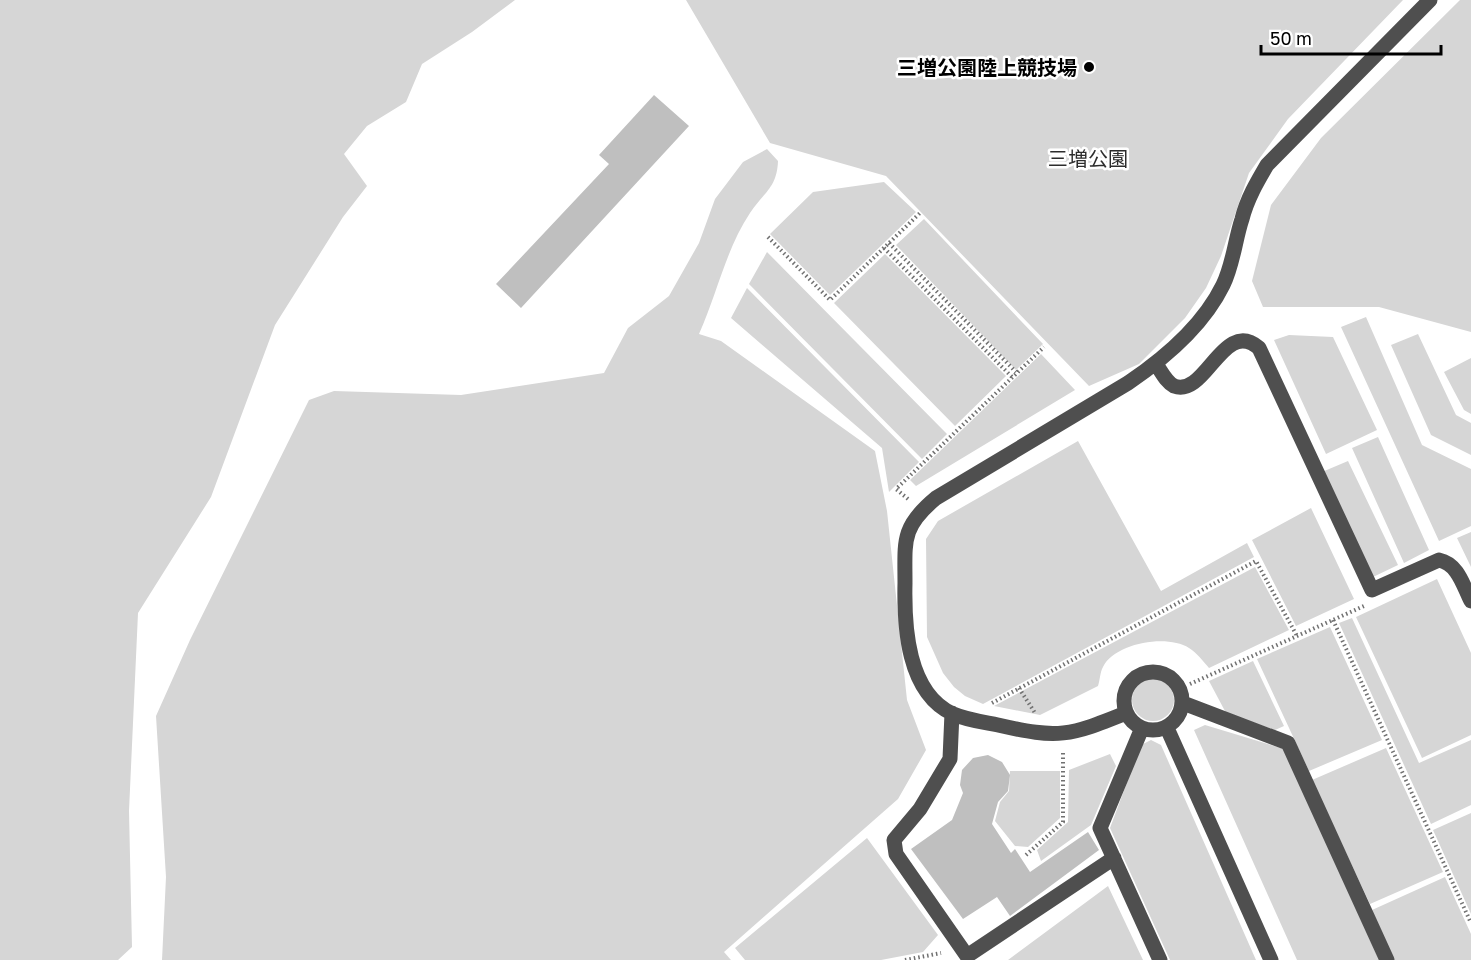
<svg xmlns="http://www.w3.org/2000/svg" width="1471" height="960" viewBox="0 0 1471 960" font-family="'Golos Text','Noto Sans JP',sans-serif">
  <rect width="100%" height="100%" fill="#fff"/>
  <path fill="#d6d6d6" d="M 0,0 L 515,0 L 472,32 L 422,64 L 406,102 L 367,126 L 344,154 L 367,186 L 343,217 L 275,325 L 211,497 L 138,613 L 129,811 L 132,947 L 118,960 L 0,960 Z
    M 686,0 L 1403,0 L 1288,119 L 1249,173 L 1221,256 L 1206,288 L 1185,318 L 1139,364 L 1089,386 L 886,176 L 770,143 Z
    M 1460,0 L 1471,0 L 1471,332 L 1379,307 L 1263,307 L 1252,281 L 1271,205 L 1321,138 Z
    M 767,149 L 778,161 C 777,188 764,192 750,213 C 726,249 717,294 699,334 L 721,341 L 875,451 L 887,511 L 907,700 L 926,750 L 898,799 L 724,952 L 731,960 L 162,960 L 166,877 L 156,716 L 190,640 L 309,400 L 334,391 L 461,395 L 604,373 L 628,328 L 669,296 L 699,243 L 715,199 L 743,162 Z
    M 884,182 L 916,212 L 830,295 L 770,234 L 813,192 Z
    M 924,219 L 1043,344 L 1016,370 L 896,245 Z
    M 767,252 L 947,434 L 922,459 L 749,284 Z
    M 885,254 L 1006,376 L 955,426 L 834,303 Z
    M 747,288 L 919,462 L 889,492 L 882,448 L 731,318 Z
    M 1366,317 L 1422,445 L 1471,469 L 1471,526 L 1439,541 L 1341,327 Z
    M 1418,334 L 1456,415 L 1471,423 L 1471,455 L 1431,435 L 1391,345 Z
    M 1289,335 L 1333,337 L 1377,430 L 1326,454 L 1274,340 Z
    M 1041,354 L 1075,390 L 916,486 L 910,480 Z
    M 1471,358 L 1471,414 L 1464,410 L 1444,372 Z
    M 1378,437 L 1429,550 L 1404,563 L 1352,448 Z
    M 1078,441 L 1161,591 L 1247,543 L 1254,557 L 983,704 L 965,696 L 954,687 L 943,673 L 927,637 L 926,539 L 938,521 Z
    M 1348,461 L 1398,565 L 1373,577 L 1322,472 Z
    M 1311,508 L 1354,599 L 1296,626 L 1252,540 Z
    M 1471,532 L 1471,567 L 1457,538 Z
    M 1255,567 L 1289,630 L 1209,668 C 1203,661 1197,653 1189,648 C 1167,634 1115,643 1103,667 C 1100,672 1100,680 1098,686 L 1040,715 L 994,706 Z
    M 1437,579 L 1471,653 L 1471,735 L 1422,758 L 1356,617 Z
    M 1352,618 L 1419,763 L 1471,740 L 1471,805 L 1431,824 L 1339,623 Z
    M 1330,627 L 1382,740 L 1309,771 L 1257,659 Z
    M 1253,661 L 1284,726 L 1275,730 L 1226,713 L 1209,681 Z
    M1132 700a21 21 0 1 1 42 0a21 21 0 1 1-42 0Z
    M 1205,725 L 1284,749 L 1379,960 L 1297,960 L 1194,730 Z
    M 1151,740 L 1161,745 L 1256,960 L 1170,960 L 1110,828 L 1141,745 Z
    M 1386,748 L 1443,872 L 1370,904 L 1312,780 Z
    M 1110,754 L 1116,766 L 1091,825 L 1041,861 L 1037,850 L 1068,822 L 1069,770 Z
    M 1010,771 L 1060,771 L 1060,818 L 1028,847 L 1015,846 L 995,821 L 1000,802 L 1009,791 Z
    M 1471,813 L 1471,914 L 1433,830 Z
    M 867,838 L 938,935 L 923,952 L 881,960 L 745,960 L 735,948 Z
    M 1445,877 L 1471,934 L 1471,960 L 1394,960 L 1372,910 Z
    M 1108,886 L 1143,960 L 1008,960 Z"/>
  <path fill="#bfbfbf" d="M 654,95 L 689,126 L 521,308 L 496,284 L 609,164 L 599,155 Z
    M 988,755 L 1002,762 L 1010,775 L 1008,791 L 998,802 L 992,824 L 1011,853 L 1015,849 L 1030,872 L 1088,832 L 1099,850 L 1010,916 L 997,897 L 963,919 L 911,849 L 952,820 L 963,793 L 960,785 L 962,770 L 973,758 Z"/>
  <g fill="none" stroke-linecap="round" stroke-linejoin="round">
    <path stroke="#717171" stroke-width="4" stroke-dasharray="1.5 3" stroke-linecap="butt" d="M 768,237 L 830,300 L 920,213
      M 889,243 L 1016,372
      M 884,248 L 1012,377
      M 908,499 L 896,489 L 1044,347
      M 1333,620 L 1471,923
      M 1190,684 L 1364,606
      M 1019,688 L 1035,713
      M 992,703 L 1256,561 L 1297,636
      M 1026,855 L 1063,822 L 1063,750
      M 905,960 L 941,953"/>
    <path stroke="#4f4f4f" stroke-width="15" d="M 1156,364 C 1161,371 1166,382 1174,386 C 1206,398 1223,317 1259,348 L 1372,590 L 1439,560 C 1458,564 1463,585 1471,601
      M1124 701a29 29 0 1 1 58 0a29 29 0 1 1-58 0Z
      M 1183,703 L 1288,743 L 1387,960
      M 952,713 L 950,759 L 920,809 L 894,840 L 896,854 L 967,956 L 1114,858
      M 1126,713 C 1069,736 1059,739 998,725 C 983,722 967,720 953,714 C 907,693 904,626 905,583 C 905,541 901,527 936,498 L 1128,383 C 1165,358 1203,326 1223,285 C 1233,265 1235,240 1242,219 C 1247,199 1257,182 1267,165 L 1430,0
      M 1142,728 L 1100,828 L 1160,960
      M 1167,728 L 1271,960"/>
  </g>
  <circle fill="#000" stroke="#fff" stroke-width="2" cx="1089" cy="67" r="6"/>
  <g text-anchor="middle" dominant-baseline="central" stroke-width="5" stroke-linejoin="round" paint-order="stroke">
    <g font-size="20" font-weight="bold" fill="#000" stroke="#fff" text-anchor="end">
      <text x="1077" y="67">三増公園陸上競技場</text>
    </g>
    <g font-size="20" fill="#2d2d2d" stroke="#fff">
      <text x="1088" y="158">三増公園</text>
    </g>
  </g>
  <path d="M1261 45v9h180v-9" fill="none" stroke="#000000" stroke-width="3"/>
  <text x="1270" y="45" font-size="18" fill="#000000" stroke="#ffffff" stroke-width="4.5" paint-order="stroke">50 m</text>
</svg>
